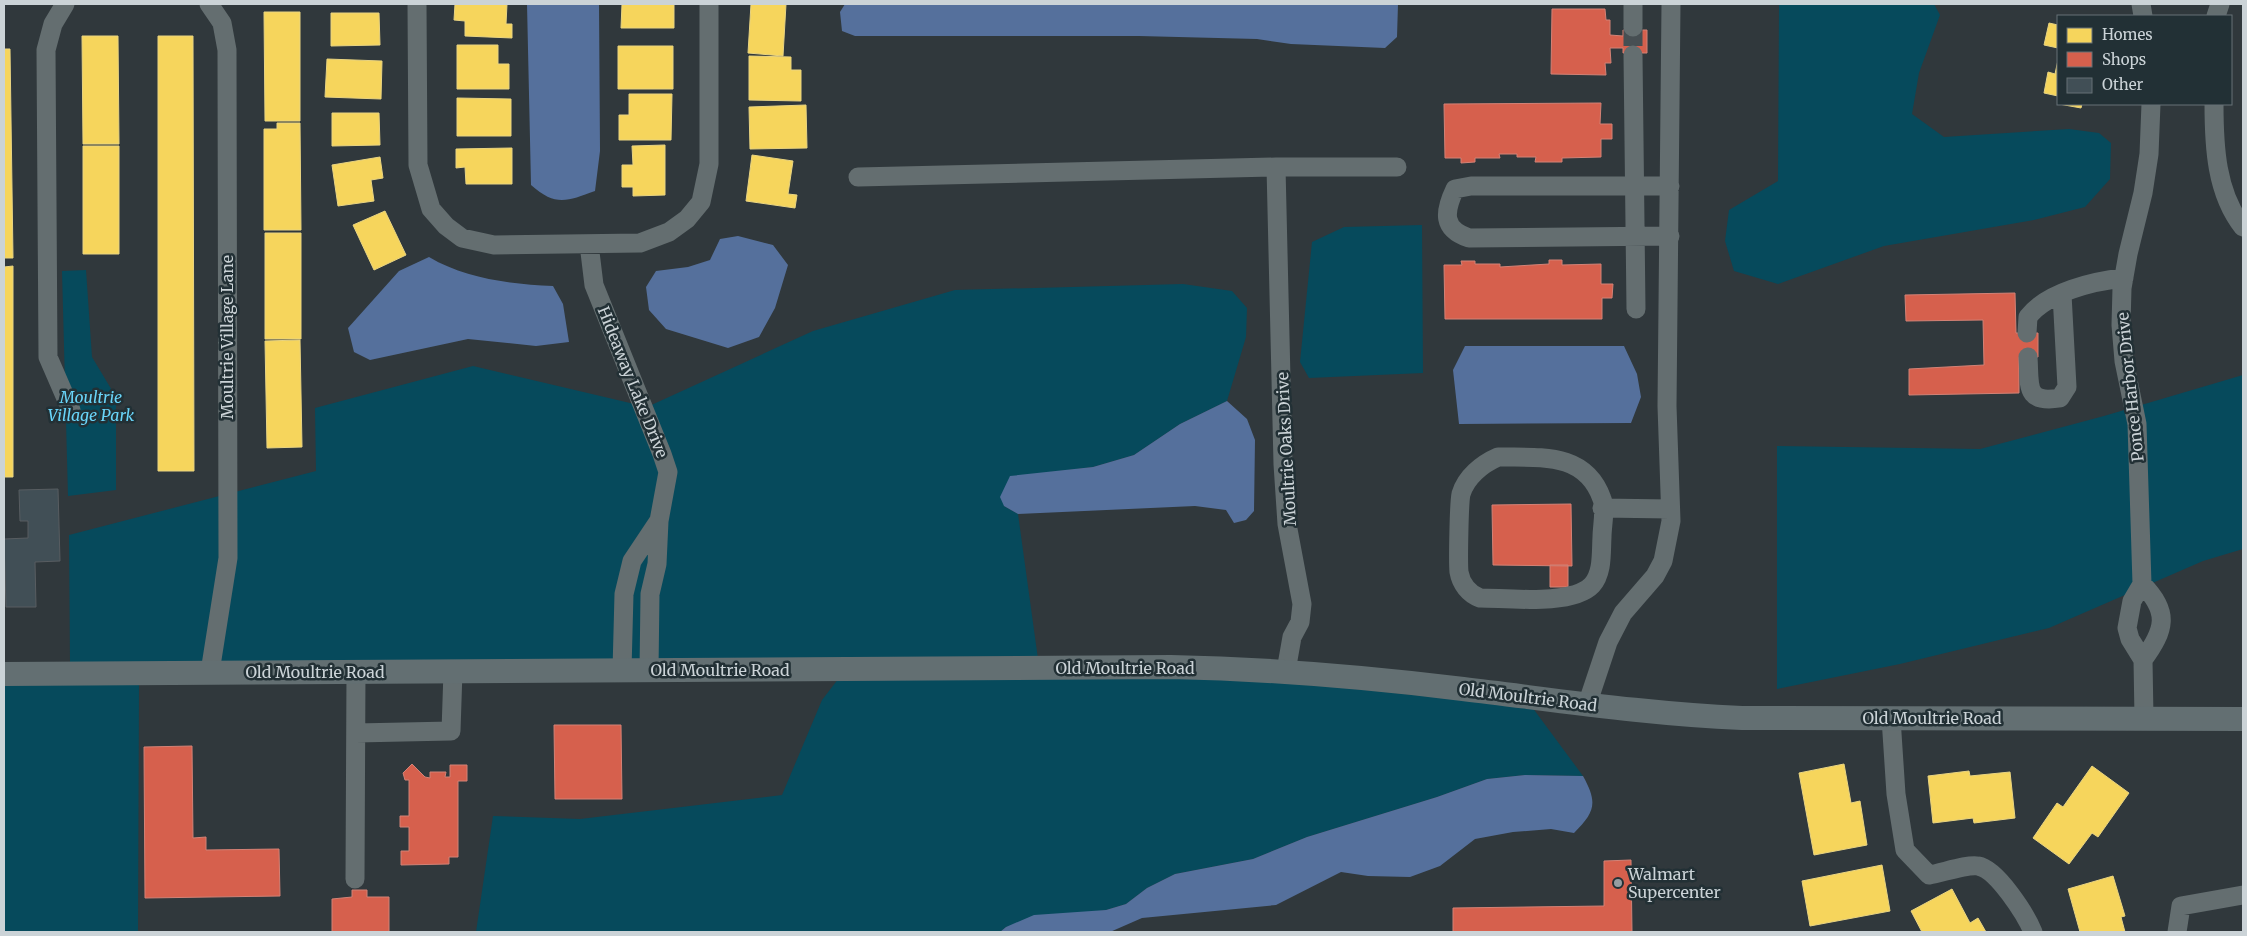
<svg xmlns="http://www.w3.org/2000/svg" width="2247" height="936" viewBox="0 0 2247 936" font-family="Merriweather,serif">
  <rect width="100%" height="100%" fill="#30383c"/>
  <path fill="#064a5c" d="M 1779,4 L 1934,4 L 1940,15 L 1919,73 L 1912,114 L 1944,137 L 2069,129 L 2099,133 L 2111,143 L 2110,179 L 2085,207 L 2034,220 L 1884,246 L 1778,284 L 1734,271 L 1725,241 L 1729,210 L 1778,181 Z
    M 1422,225 L 1423,373 L 1309,378 L 1300,362 L 1312,242 L 1344,227 Z
    M 86,270 L 92,357 L 116,397 L 116,490 L 68,496 L 62,271 Z
    M 1183,284 L 1232,291 L 1247,308 L 1246,337 L 1227,401 L 1180,424 L 1134,455 L 1093,467 L 1010,477 L 1004,506 L 1018,514 L 1038,659 L 70,663 L 69,535 L 316,471 L 315,408 L 473,366 L 647,407 L 813,331 L 955,290 Z
    M 2243,375 L 2243,549 L 2203,561 L 2049,628 L 1900,664 L 1777,689 L 1777,446 L 1980,449 L 2104,416 Z
    M 839,678 L 1248,678 L 1532,707 L 1583,776 L 1525,775 L 1487,779 L 1437,797 L 1307,837 L 1253,859 L 1175,874 L 1147,888 L 1126,904 L 1106,910 L 1006,927 L 1000,932 L 476,932 L 493,816 L 580,819 L 782,795 L 822,700 Z
    M 139,682 L 138,932 L 4,932 L 4,683 Z"/>
  <path fill="#55709c" d="M 527,4 L 599,4 L 600,151 L 595,191 C 567,201 556,207 531,185 Z
    M 845,4 L 1398,4 L 1397,37 L 1385,48 L 1291,44 L 1257,39 L 1139,36 L 855,36 L 842,31 L 840,12 Z
    M 738,236 L 773,245 L 788,265 L 775,308 L 759,337 L 728,348 L 666,329 L 649,310 L 646,287 L 656,271 L 688,267 L 710,260 L 720,239 Z
    M 429,257 C 466,279 511,284 553,286 L 563,304 L 569,342 L 536,346 L 468,339 L 370,360 L 354,352 L 348,328 L 399,271 Z
    M 1465,346 L 1624,346 L 1637,374 L 1641,397 L 1631,423 L 1459,424 L 1453,370 Z
    M 1227,401 L 1247,419 L 1255,440 L 1254,511 L 1246,520 L 1234,523 L 1226,510 L 1195,506 L 1018,514 L 1004,506 L 1000,497 L 1010,476 L 1093,467 L 1134,455 L 1180,424 Z
    M 1525,775 L 1583,776 C 1598,803 1595,812 1574,833 L 1551,829 L 1513,832 L 1475,839 L 1440,866 L 1410,877 L 1368,876 L 1341,872 L 1276,905 L 1142,918 L 1110,932 L 1000,932 L 1006,927 L 1034,915 L 1106,910 L 1126,904 L 1147,888 L 1175,874 L 1253,859 L 1307,837 L 1437,797 L 1487,779 Z"/>
  <path fill="#f6d55c" stroke="#e9d481" d="M 455,4 L 507,4 L 506,24 L 512,24 L 512,38 L 465,36 L 465,21 L 454,20 Z
    M 622,4 L 674,4 L 674,28 L 621,28 Z
    M 751,4 L 786,4 L 783,56 L 748,53 Z
    M 264,12 L 300,12 L 300,121 L 265,121 Z
    M 331,13 L 379,13 L 380,45 L 331,46 Z
    M 2049,23 L 2058,25 L 2058,48 L 2044,45 Z
    M 82,36 L 118,36 L 119,144 L 83,144 Z
    M 158,36 L 193,36 L 194,471 L 158,471 Z
    M 457,45 L 498,45 L 498,64 L 509,64 L 509,89 L 457,89 Z
    M 618,46 L 673,46 L 673,89 L 618,89 Z
    M 4,49 L 10,49 L 13,258 L 4,258 Z
    M 749,56 L 791,57 L 791,70 L 801,70 L 801,101 L 749,100 Z
    M 327,59 L 382,61 L 381,99 L 325,97 Z
    M 2058,60 L 2058,96 L 2044,93 L 2048,72 L 2055,74 Z
    M 629,94 L 672,94 L 671,140 L 619,140 L 619,115 L 629,115 Z
    M 457,98 L 511,99 L 511,136 L 457,136 Z
    M 2059,104 L 2082,104 L 2081,108 Z
    M 806,105 L 807,148 L 750,149 L 749,107 Z
    M 332,113 L 379,113 L 380,145 L 332,146 Z
    M 277,123 L 300,123 L 301,230 L 264,230 L 264,129 L 277,129 Z
    M 665,145 L 665,195 L 633,196 L 633,187 L 622,187 L 622,165 L 633,165 L 632,146 Z
    M 83,146 L 119,146 L 119,254 L 83,254 Z
    M 512,148 L 512,184 L 466,184 L 465,167 L 456,168 L 456,149 Z
    M 752,155 L 793,161 L 788,194 L 797,195 L 795,208 L 746,201 Z
    M 380,157 L 383,178 L 371,180 L 374,201 L 338,206 L 332,165 Z
    M 385,211 L 406,255 L 374,270 L 353,225 Z
    M 265,233 L 301,233 L 301,339 L 265,339 Z
    M 13,266 L 13,477 L 4,477 L 4,267 Z
    M 300,340 L 302,447 L 267,448 L 265,341 Z
    M 1844,764 L 1851,803 L 1860,801 L 1867,845 L 1814,855 L 1799,773 Z
    M 2092,766 L 2129,793 L 2098,837 L 2092,833 L 2069,864 L 2033,838 L 2057,803 L 2063,807 Z
    M 1969,771 L 1970,776 L 2010,772 L 2015,818 L 1974,823 L 1973,818 L 1933,823 L 1928,776 Z
    M 1882,865 L 1890,911 L 1810,926 L 1802,881 Z
    M 2113,876 L 2125,916 L 2121,917 L 2125,932 L 2080,932 L 2068,889 Z
    M 1952,889 L 1970,923 L 1978,918 L 1986,932 L 1922,932 L 1911,911 Z"/>
  <path fill="#d6604d" stroke="#d38276" d="M 1552,9 L 1605,9 L 1606,20 L 1610,20 L 1610,35 L 1623,36 L 1623,30 L 1647,30 L 1647,53 L 1623,53 L 1623,48 L 1610,48 L 1611,63 L 1605,63 L 1606,75 L 1551,74 Z
    M 1601,103 L 1600,124 L 1612,124 L 1612,139 L 1601,139 L 1601,157 L 1562,158 L 1562,162 L 1535,162 L 1536,157 L 1517,157 L 1517,154 L 1499,154 L 1500,158 L 1475,158 L 1475,162 L 1461,163 L 1461,158 L 1445,158 L 1444,104 Z
    M 1549,260 L 1562,260 L 1562,265 L 1601,264 L 1601,284 L 1613,284 L 1612,298 L 1602,298 L 1602,319 L 1445,319 L 1444,265 L 1462,265 L 1461,261 L 1475,261 L 1475,264 L 1500,264 L 1500,267 L 1549,264 Z
    M 2015,293 L 2016,333 L 2038,333 L 2038,357 L 2019,357 L 2019,393 L 1909,395 L 1909,369 L 1984,365 L 1983,320 L 1906,321 L 1905,295 Z
    M 1571,504 L 1572,566 L 1493,565 L 1492,505 Z
    M 1550,565 L 1568,565 L 1568,587 L 1550,587 Z
    M 554,725 L 621,725 L 622,799 L 555,799 Z
    M 192,746 L 193,838 L 206,837 L 206,850 L 279,849 L 280,896 L 145,898 L 144,747 Z
    M 412,764 L 425,777 L 430,778 L 430,772 L 446,772 L 445,777 L 450,777 L 450,765 L 467,765 L 467,781 L 458,781 L 458,857 L 449,857 L 449,864 L 401,865 L 401,851 L 409,851 L 409,827 L 400,827 L 400,816 L 409,816 L 409,780 L 405,780 L 403,773 Z
    M 1631,860 L 1632,932 L 1453,932 L 1453,908 L 1604,906 L 1604,861 Z
    M 352,890 L 367,890 L 367,897 L 389,897 L 389,932 L 332,932 L 332,899 L 352,897 Z"/>
  <path fill="#414f56" stroke="#585d61" d="M 58,489 L 60,561 L 35,562 L 36,607 L 6,607 L 4,539 L 28,538 L 28,521 L 20,521 L 19,490 Z"/>
  <g fill="none" stroke-linecap="round" stroke-linejoin="round">
    <path stroke="#474f53" stroke-width="19" stroke-dasharray="19 9" stroke-linecap="butt" d="M 1633,27 L 1633,55"/>
    <path stroke="#646e70" stroke-width="19" d="M 65,4 L 53,24 L 46,50 L 48,357 L 71,410
      M 209,4 L 222,23 L 227,50 L 228,558 L 210,672
      M 417,4 L 418,165 L 431,209 L 446,226 L 462,238 L 494,245 L 640,243 L 669,232 L 687,219 L 701,202 L 709,164 L 709,4
      M 1633,4 L 1633,27
      M 2141,4 L 2143,16
      M 2216,16 L 2220,4
      M 1633,55 L 1636,309
      M 2214,104 C 2214,146 2216,193 2243,227
      M 1276,167 L 1397,167
      M 858,177 L 1276,167 L 1283,464 L 1287,524 L 1302,604 L 1300,622 L 1292,637 L 1286,671
      M 1670,236 L 1469,238 C 1442,229 1444,212 1455,189 L 1471,186 L 1670,186
      M 589,244 L 594,285 L 662,454 L 668,472 L 659,521 L 657,564 L 650,594 L 649,670
      M 2027,333 L 2028,317 C 2047,292 2094,281 2124,278
      M 2028,357 C 2030,385 2024,404 2060,398 L 2067,387 L 2062,294
      M 1498,457 C 1539,458 1585,451 1602,499 C 1606,509 1602,526 1602,537 C 1601,552 1603,573 1592,585 C 1572,606 1507,598 1480,598 C 1469,594 1461,584 1459,572 C 1458,562 1459,503 1461,494 C 1466,477 1482,464 1498,457 Z
      M 1602,508 L 1670,509
      M 2142,584 C 2170,612 2165,630 2143,660
      M 622,670 L 624,594 L 632,561 L 658,522
      M 1587,705 L 1608,642 L 1623,613 L 1655,576 L 1663,561 L 1671,521 L 1667,406 L 1671,4
      M 1891,718 L 1896,794 L 1905,850 L 1929,875 C 1942,873 1967,864 1978,866 C 1997,869 2026,915 2033,932
      M 2144,718 L 2143,660 L 2130,639 L 2127,628 L 2132,601 L 2142,584 L 2137,424 L 2124,361 L 2121,325 L 2122,288 L 2128,254 L 2143,193 L 2149,154 L 2151,104
      M 356,733 L 451,731 L 453,671
      M 355,879 L 356,672
      M 2177,932 L 2181,906 L 2243,895"/>
    <path stroke="#636f72" stroke-width="24" d="M 4,674 L 1171,667 C 1269,669 1366,677 1463,689 C 1556,700 1648,714 1742,718 L 2243,719"/>
  </g>
  <circle fill="#959da1" stroke="#223035" stroke-width="2" cx="1618" cy="883" r="5"/>
  <g text-anchor="middle" dominant-baseline="central" stroke-width="5" stroke-linejoin="round" paint-order="stroke">
    <g font-size="16" fill="#cbd3d7" stroke="#223035">
      <text transform="translate(227 337) rotate(-90)">Moultrie Village Lane</text>
      <text transform="translate(633 382) rotate(68)">Hideaway Lake Drive</text>
      <text transform="translate(2130 387) rotate(-96)">Ponce Harbor Drive</text>
      <text transform="translate(1286 449) rotate(-93)">Moultrie Oaks Drive</text>
      <text x="1125" y="668">Old Moultrie Road</text>
      <text x="720" y="670">Old Moultrie Road</text>
      <text x="315" y="672">Old Moultrie Road</text>
      <text transform="translate(1528 697) rotate(7)">Old Moultrie Road</text>
      <text x="1932" y="718">Old Moultrie Road</text>
    </g>
    <g font-size="16" font-style="italic" fill="#69d5f9" stroke="#223035">
      <text x="91" y="397">Moultrie<tspan x="91" dy="18">Village Park</tspan></text>
    </g>
    <g font-size="16" fill="#cbd3d7" stroke="#223035" text-anchor="start">
      <text x="1628" y="874">Walmart<tspan x="1628" dy="18">Supercenter</tspan></text>
    </g>
  </g>
  <rect width="2247" height="936" fill="none" stroke="#cbd3d7" stroke-width="10"/>
  <rect x="2057" y="15" width="175" height="90" fill="#223035" stroke="#667176"/>
  <rect x="2067" y="28" width="25" height="15" fill="#f6d55c" stroke="#667176"/>
  <text x="2102" y="40" font-size="15" fill="#cbd3d7">Homes</text>
  <rect x="2067" y="52" width="25" height="15" fill="#d6604d" stroke="#667176"/>
  <text x="2102" y="65" font-size="15" fill="#cbd3d7">Shops</text>
  <rect x="2067" y="78" width="25" height="15" fill="#414f56" stroke="#667176"/>
  <text x="2102" y="90" font-size="15" fill="#cbd3d7">Other</text>
</svg>
